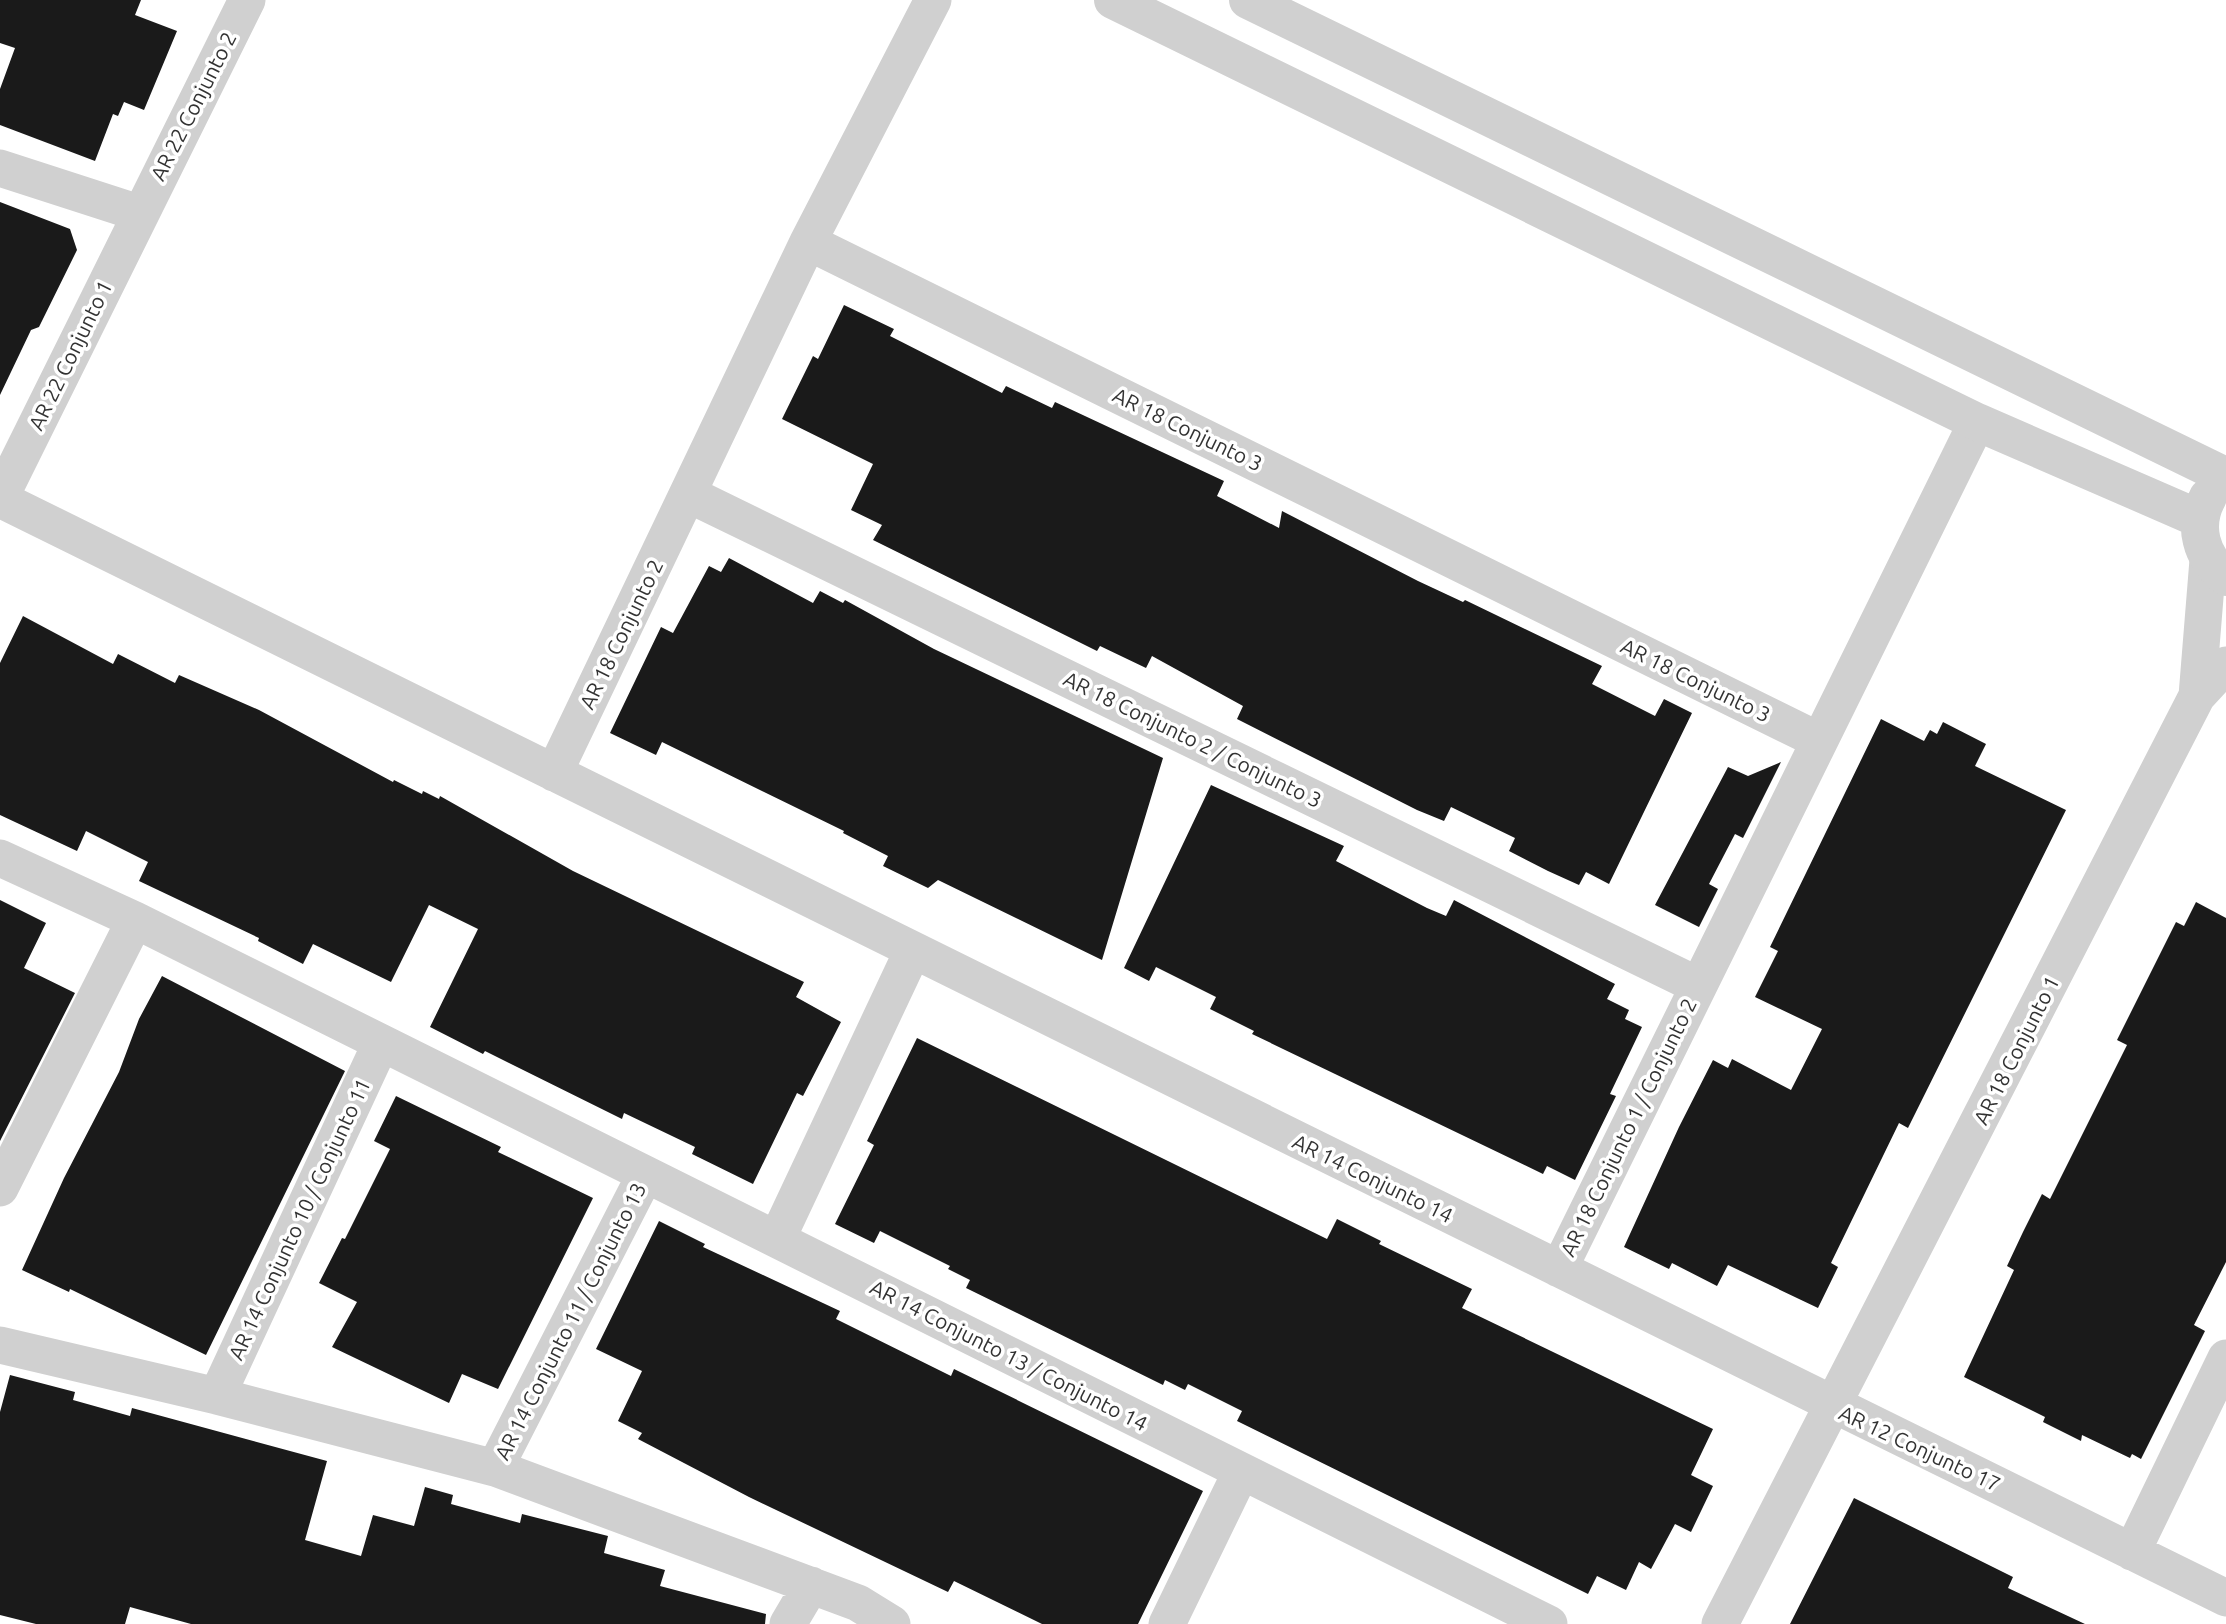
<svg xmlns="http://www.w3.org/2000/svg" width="2226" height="1624" viewBox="0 0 2226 1624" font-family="Ubuntu,sans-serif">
  <rect width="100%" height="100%" fill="#fff"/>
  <path fill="#1a1a1a" d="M 0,0 L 141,0 L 135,15 L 177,31 L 144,110 L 124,102 L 118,116 L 113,114 L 95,161 L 0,125 L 0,89 L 15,48 L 0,43 Z
    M 0,202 L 70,229 L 77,250 L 39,327 L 31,330 L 0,395 Z
    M 844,305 L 894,329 L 890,336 L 1002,393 L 1006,386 L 1052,408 L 1055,402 L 1224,481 L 1217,496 L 1279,528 L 1282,511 L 1418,581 L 1463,602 L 1465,600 L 1602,666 L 1592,684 L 1655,716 L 1664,699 L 1692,713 L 1609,884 L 1586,872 L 1579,885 L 1548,871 L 1509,851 L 1515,838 L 1451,807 L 1444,821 L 1417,810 L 1237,719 L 1243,706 L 1152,656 L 1146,668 L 1100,646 L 1097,651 L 873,540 L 882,525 L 851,510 L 873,464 L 782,419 L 813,356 L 818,359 Z
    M 729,558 L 813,603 L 820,591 L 843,603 L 845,600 L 934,649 L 1163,758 L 1102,960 L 938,880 L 928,888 L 883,866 L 888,856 L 843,833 L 844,831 L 662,742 L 656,755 L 610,733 L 661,627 L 673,633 L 709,566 L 721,572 Z
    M 23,616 L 113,664 L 118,654 L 175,683 L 179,675 L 259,710 L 393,782 L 394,780 L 422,794 L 423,791 L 439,799 L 440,796 L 573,871 L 804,982 L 796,997 L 841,1022 L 803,1096 L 797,1093 L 753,1184 L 692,1154 L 695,1147 L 624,1113 L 622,1119 L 485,1051 L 483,1054 L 430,1027 L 478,929 L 429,905 L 391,982 L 313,944 L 303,964 L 258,941 L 259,938 L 139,881 L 148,862 L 86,831 L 77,851 L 0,815 L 0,663 Z
    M 1881,719 L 1924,741 L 1930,730 L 1937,734 L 1943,722 L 1986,744 L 1975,766 L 2066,810 L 1908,1128 L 1899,1123 L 1831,1263 L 1838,1267 L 1818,1308 L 1728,1265 L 1717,1286 L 1672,1263 L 1669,1269 L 1624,1247 L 1679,1127 L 1713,1060 L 1728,1068 L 1732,1059 L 1791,1090 L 1822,1029 L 1755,997 L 1778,951 L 1770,947 Z
    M 1781,762 L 1743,838 L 1735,834 L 1709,884 L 1718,889 L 1699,927 L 1655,905 L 1728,767 L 1748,776 Z
    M 1211,785 L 1344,846 L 1336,861 L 1427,908 L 1446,916 L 1454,900 L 1615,984 L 1607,999 L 1629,1010 L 1625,1019 L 1642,1027 L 1610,1094 L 1616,1096 L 1575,1180 L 1547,1166 L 1543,1174 L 1252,1034 L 1254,1031 L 1210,1009 L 1216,997 L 1156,967 L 1149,981 L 1124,968 Z
    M 0,900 L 46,923 L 24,968 L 75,993 L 0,1141 Z
    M 2196,902 L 2226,918 L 2226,1262 L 2194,1325 L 2205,1331 L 2141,1459 L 2132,1454 L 2130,1458 L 2082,1435 L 2081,1441 L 2043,1422 L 2045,1417 L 1964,1377 L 2014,1270 L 2007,1266 L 2023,1232 L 2042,1194 L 2050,1199 L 2127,1045 L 2117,1040 L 2176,922 L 2184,926 Z
    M 162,976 L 345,1071 L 206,1355 L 70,1289 L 69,1292 L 22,1270 L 64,1178 L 119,1072 L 139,1019 Z
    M 917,1038 L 1327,1239 L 1337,1219 L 1381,1241 L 1379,1244 L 1472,1289 L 1462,1308 L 1713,1429 L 1691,1475 L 1713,1486 L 1691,1532 L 1675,1524 L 1651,1569 L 1639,1562 L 1626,1590 L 1597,1576 L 1588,1594 L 1237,1421 L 1242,1411 L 1188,1384 L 1185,1390 L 1165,1380 L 1163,1385 L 966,1288 L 970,1280 L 948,1269 L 950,1266 L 880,1231 L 874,1243 L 835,1224 L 874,1145 L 867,1141 Z
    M 396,1096 L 501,1147 L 498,1152 L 593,1198 L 498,1389 L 462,1374 L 449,1403 L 332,1347 L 357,1302 L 319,1283 L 342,1238 L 345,1239 L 390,1149 L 374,1141 Z
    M 659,1221 L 705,1244 L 703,1247 L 840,1311 L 836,1319 L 951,1376 L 954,1369 L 1203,1491 L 1138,1624 L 1042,1624 L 954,1581 L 948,1592 L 749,1497 L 638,1439 L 642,1433 L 618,1421 L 642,1371 L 596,1349 Z
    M 10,1375 L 75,1392 L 73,1400 L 130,1416 L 132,1408 L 327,1461 L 305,1540 L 361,1556 L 373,1515 L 414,1526 L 425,1487 L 453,1495 L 451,1504 L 520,1523 L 522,1514 L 608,1536 L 604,1553 L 665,1570 L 660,1586 L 766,1614 L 765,1624 L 191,1624 L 130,1607 L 125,1624 L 36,1624 L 0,1615 L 0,1412 Z
    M 1854,1498 L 2013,1577 L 2008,1588 L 2085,1624 L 1790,1624 Z"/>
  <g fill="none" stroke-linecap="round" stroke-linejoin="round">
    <path stroke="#d0d0d0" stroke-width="37" d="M 0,168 L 139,213
      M 808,242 L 1818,740
      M 688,494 L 1697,985
      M 0,498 L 247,0
      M 0,499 L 2226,1598
      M 2208,560 L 2197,696 L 2226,665
      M 554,773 L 808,242 L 933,0
      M 0,858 L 135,920 L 1549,1624
      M 0,1188 L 135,920
      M 777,1239 L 913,950
      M 1559,1269 L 1977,422
      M 0,1345 L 217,1396 L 495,1468 L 858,1603 L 892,1624
      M 217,1396 L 381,1043
      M 495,1468 L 645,1175
      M 2132,1552 L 2226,1358
      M 788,1624 L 811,1585
      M 1167,1624 L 1241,1472
      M 1720,1624 L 2197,696"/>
    <path stroke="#d0d0d0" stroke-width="38" d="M 1113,0 L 1977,422 L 2200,519
      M 1248,0 L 2223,475
      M 2208,497 C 2192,526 2201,557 2226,577"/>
  </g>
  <g text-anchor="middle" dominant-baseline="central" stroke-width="7" stroke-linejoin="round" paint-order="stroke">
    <g font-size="21" fill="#333" stroke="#fff">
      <text transform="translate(193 106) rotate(-63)">AR 22 Conjunto 2</text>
      <text transform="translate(70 355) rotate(-64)">AR 22 Conjunto 1</text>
      <text transform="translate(1188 429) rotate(26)">AR 18 Conjunto 3</text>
      <text transform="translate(621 634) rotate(-64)">AR 18 Conjunto 2</text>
      <text transform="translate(1696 680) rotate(26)">AR 18 Conjunto 3</text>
      <text transform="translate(1193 739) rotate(26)">AR 18 Conjunto 2 / Conjunto 3</text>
      <text transform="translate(2016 1050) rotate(-63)">AR 18 Conjunto 1</text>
      <text transform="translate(1628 1127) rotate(-64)">AR 18 Conjunto 1 / Conjunto 2</text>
      <text transform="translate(1373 1178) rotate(26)">AR 14 Conjunto 14</text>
      <text transform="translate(299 1219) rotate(-65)">AR 14 Conjunto 10 / Conjunto 11</text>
      <text transform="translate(570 1321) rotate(-63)">AR 14 Conjunto 11 / Conjunto 13</text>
      <text transform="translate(1009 1355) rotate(27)">AR 14 Conjunto 13 / Conjunto 14</text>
      <text transform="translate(1920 1448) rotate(25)">AR 12 Conjunto 17</text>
    </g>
  </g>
</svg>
